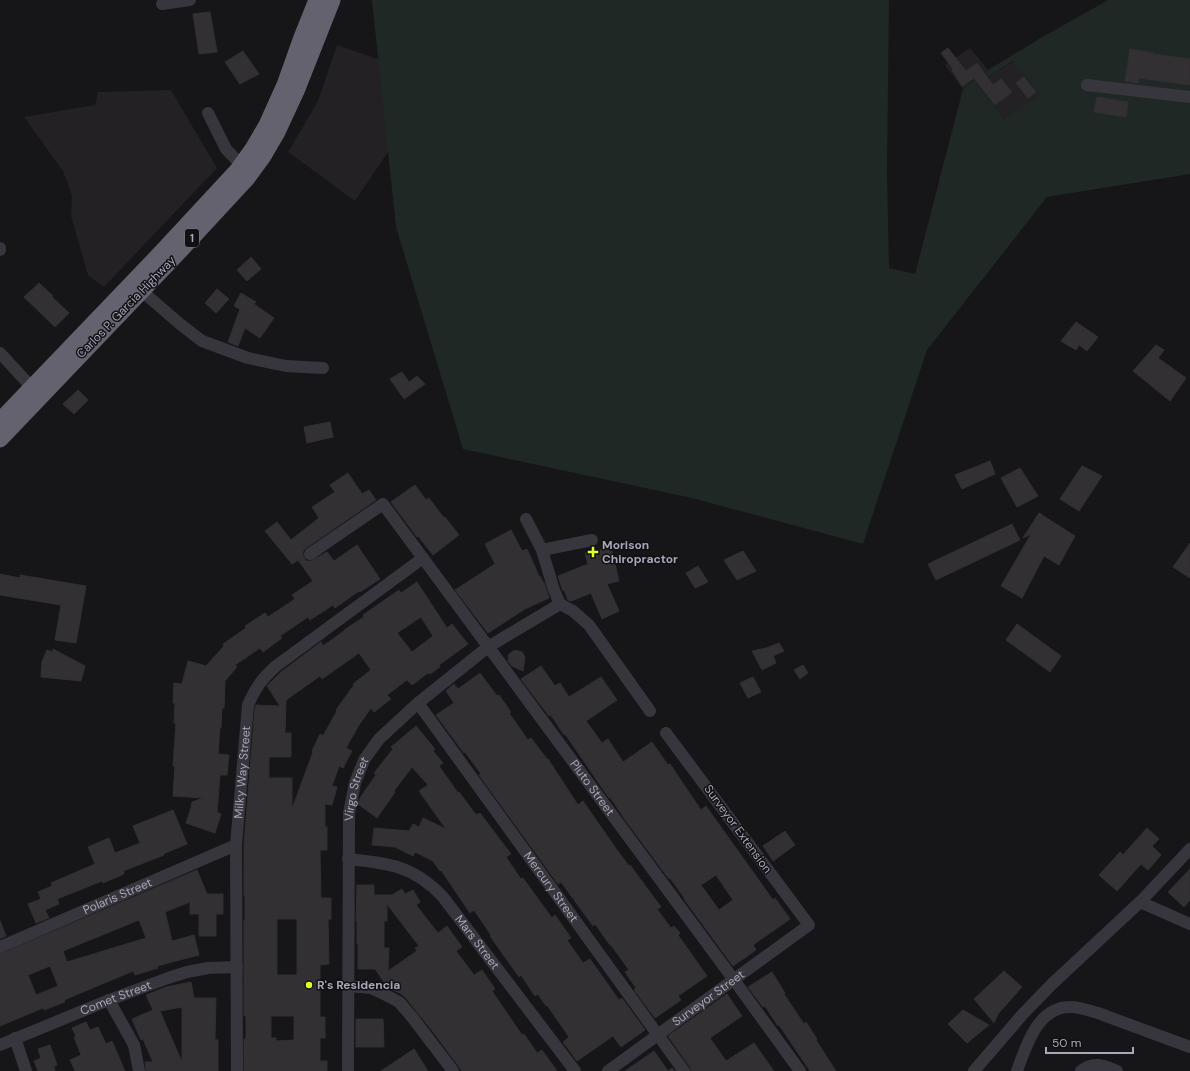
<svg xmlns="http://www.w3.org/2000/svg" width="1190" height="1071" viewBox="0 0 1190 1071" font-family="'DM Sans',sans-serif">
  <rect width="100%" height="100%" fill="#161517"/>
  <path fill="#232124" d="M 337,45 L 410,70 L 398,137 L 355,201 L 288,152 L 318,101 Z
    M 970,48 L 988,70 L 963,89 L 945,65 Z
    M 1014,61 L 1041,96 L 1004,119 L 977,84 Z
    M 171,90 L 217,168 L 104,287 L 88,275 L 71,216 L 72,196 L 63,171 L 24,117 L 95,105 L 98,92 Z"/>
  <path fill="#1f2825" fill-rule="evenodd" d="M 372,0 L 889,0 L 887,171 L 889,268 L 915,274 L 963,89 L 988,70 L 1039,39 L 1108,0 L 1190,0 L 1190,174 L 1047,197 L 927,350 L 863,544 L 692,498 L 463,449 L 396,227 ZM 1013,61 L 1040,95 L 1004,119 L 977,84 Z"/>
  <path fill="#323033" stroke="#312f33" fill-rule="evenodd" d="M 210,12 L 217,52 L 199,54 L 193,14 Z
    M 948,48 L 966,71 L 977,63 L 993,85 L 1001,79 L 1012,92 L 995,105 L 974,78 L 962,86 L 952,70 L 953,69 L 941,53 Z
    M 1130,49 L 1154,53 L 1153,54 L 1190,59 L 1190,85 L 1139,78 L 1138,83 L 1125,81 Z
    M 243,51 L 259,74 L 240,84 L 225,62 Z
    M 1024,77 L 1036,92 L 1028,98 L 1016,83 Z
    M 1097,97 L 1128,102 L 1126,117 L 1094,112 Z
    M 251,257 L 261,269 L 247,281 L 237,270 Z
    M 39,283 L 53,296 L 52,297 L 69,313 L 55,327 L 24,297 Z
    M 217,289 L 229,299 L 216,313 L 205,303 Z
    M 241,293 L 256,302 L 254,304 L 274,318 L 260,338 L 245,328 L 238,346 L 228,342 L 240,309 L 234,306 Z
    M 1076,322 L 1098,337 L 1087,351 L 1079,345 L 1076,350 L 1061,341 Z
    M 1156,345 L 1164,350 L 1158,358 L 1186,378 L 1170,401 L 1133,371 Z
    M 402,372 L 409,382 L 417,376 L 425,384 L 404,399 L 390,379 Z
    M 78,390 L 88,400 L 74,414 L 63,404 Z
    M 330,422 L 333,437 L 307,443 L 304,427 Z
    M 990,461 L 995,474 L 962,489 L 955,475 Z
    M 1082,466 L 1102,476 L 1079,511 L 1060,499 Z
    M 1020,468 L 1038,496 L 1017,507 L 1001,478 Z
    M 348,473 L 362,494 L 369,490 L 376,500 L 306,548 L 303,551 L 303,555 L 306,561 L 311,561 L 327,552 L 334,561 L 357,545 L 380,579 L 360,592 L 359,591 L 335,608 L 333,605 L 310,620 L 308,617 L 280,636 L 282,638 L 263,652 L 260,648 L 235,665 L 237,667 L 225,681 L 224,708 L 222,708 L 221,728 L 220,727 L 218,754 L 229,755 L 227,775 L 220,775 L 217,812 L 221,814 L 215,833 L 186,823 L 191,808 L 192,802 L 203,798 L 173,796 L 175,766 L 173,766 L 176,723 L 174,723 L 175,703 L 173,703 L 174,683 L 182,684 L 188,661 L 206,666 L 224,646 L 223,644 L 246,628 L 245,626 L 265,613 L 268,617 L 295,599 L 292,595 L 313,581 L 298,560 L 292,564 L 265,531 L 277,522 L 291,540 L 319,518 L 312,507 L 335,492 L 330,485 Z
    M 415,485 L 426,500 L 429,498 L 444,518 L 445,517 L 459,535 L 433,555 L 418,536 L 417,537 L 391,502 Z
    M 1039,513 L 1075,536 L 1059,565 L 1044,556 L 1022,598 L 1001,586 L 1031,534 L 1023,538 Z
    M 1012,524 L 1020,540 L 936,580 L 928,564 Z
    M 511,530 L 522,551 L 527,549 L 539,576 L 540,576 L 543,582 L 544,582 L 549,598 L 525,609 L 488,633 L 455,590 L 495,564 L 485,544 Z
    M 1190,543 L 1190,578 L 1173,567 Z
    M 611,547 L 619,581 L 607,584 L 619,611 L 602,619 L 591,593 L 571,601 L 568,600 L 564,590 L 563,591 L 558,576 L 588,564 L 585,553 Z
    M 743,551 L 756,571 L 737,580 L 724,560 Z
    M 698,566 L 708,582 L 695,588 L 686,573 Z
    M 0,574 L 20,578 L 20,575 L 86,586 L 76,643 L 55,640 L 61,605 L 0,595 Z
    M 417,582 L 447,628 L 452,624 L 468,644 L 439,665 L 440,667 L 430,674 L 428,673 L 412,685 L 407,680 L 387,695 L 391,699 L 374,712 L 371,708 L 359,725 L 346,748 L 352,751 L 343,768 L 339,766 L 332,786 L 337,787 L 332,805 L 325,804 L 325,827 L 327,827 L 327,850 L 320,850 L 321,898 L 331,898 L 331,919 L 328,919 L 329,964 L 320,965 L 320,1017 L 325,1017 L 325,1038 L 320,1038 L 320,1061 L 327,1061 L 327,1071 L 244,1071 L 244,1039 L 246,1039 L 246,1016 L 244,1016 L 244,920 L 245,920 L 245,896 L 244,896 L 244,845 L 255,707 L 256,705 L 280,706 L 267,686 L 281,672 L 321,642 L 323,646 L 344,631 L 344,630 L 364,617 L 363,615 L 399,590 L 401,593 ZM 421,617 L 433,636 L 412,652 L 397,633 ZM 359,653 L 371,670 L 353,684 L 354,685 L 336,710 L 337,711 L 323,736 L 320,734 L 312,751 L 313,752 L 292,809 L 292,778 L 269,778 L 269,757 L 291,757 L 291,733 L 285,733 L 286,700 L 320,676 L 322,679 ZM 277,919 L 297,919 L 297,975 L 277,975 ZM 271,1016 L 294,1016 L 294,1040 L 276,1041 L 276,1038 L 271,1038 Z
    M 1017,624 L 1061,656 L 1050,672 L 1006,640 Z
    M 779,643 L 784,651 L 773,656 L 776,663 L 762,670 L 752,651 L 766,648 Z
    M 53,649 L 85,666 L 81,681 L 41,677 L 42,662 L 47,650 L 53,652 Z
    M 515,650 L 522,652 L 524,655 L 525,658 L 523,671 L 512,666 L 508,661 L 509,654 Z
    M 803,665 L 808,673 L 800,679 L 794,670 Z
    M 541,666 L 555,686 L 560,683 L 569,697 L 601,677 L 617,700 L 586,721 L 602,743 L 608,739 L 623,762 L 652,742 L 668,765 L 670,764 L 701,810 L 706,806 L 773,900 L 775,898 L 790,919 L 753,945 L 756,950 L 733,966 L 684,899 L 685,899 L 670,878 L 669,879 L 626,821 L 610,797 L 609,798 L 565,734 L 564,735 L 551,715 L 549,716 L 521,679 ZM 716,875 L 733,900 L 719,910 L 701,885 Z
    M 480,673 L 497,696 L 499,695 L 511,712 L 509,713 L 528,740 L 531,738 L 547,759 L 548,759 L 578,805 L 583,801 L 617,850 L 629,866 L 630,865 L 661,907 L 657,909 L 671,928 L 674,926 L 680,933 L 678,935 L 707,976 L 678,996 L 681,1000 L 655,1018 L 634,990 L 636,988 L 625,972 L 629,970 L 611,945 L 610,945 L 595,924 L 593,926 L 561,882 L 558,884 L 479,775 L 481,774 L 465,752 L 464,753 L 436,715 L 454,703 L 446,691 L 454,684 L 458,689 Z
    M 753,677 L 761,692 L 748,698 L 740,683 Z
    M 416,726 L 435,749 L 433,751 L 443,763 L 439,766 L 458,793 L 459,792 L 476,815 L 480,813 L 511,854 L 506,857 L 521,879 L 523,878 L 552,918 L 555,915 L 571,938 L 567,940 L 583,963 L 590,959 L 619,1000 L 622,998 L 645,1030 L 621,1047 L 613,1036 L 577,1061 L 563,1042 L 569,1037 L 547,1005 L 546,1006 L 538,994 L 535,996 L 521,975 L 519,977 L 490,936 L 491,935 L 474,910 L 470,913 L 441,870 L 440,871 L 433,861 L 415,852 L 413,856 L 395,847 L 372,845 L 374,828 L 409,831 L 413,824 L 419,827 L 423,818 L 446,829 L 419,791 L 428,785 L 412,767 L 394,791 L 395,792 L 377,818 L 358,804 L 360,798 L 376,775 L 374,773 L 393,749 L 391,747 Z
    M 173,810 L 187,844 L 163,854 L 164,855 L 123,871 L 124,874 L 103,883 L 102,881 L 57,899 L 59,904 L 45,910 L 49,918 L 36,923 L 28,904 L 41,899 L 38,892 L 52,886 L 51,883 L 95,864 L 88,847 L 109,838 L 115,853 L 140,843 L 133,826 Z
    M 1147,828 L 1159,839 L 1152,846 L 1161,855 L 1148,870 L 1141,864 L 1117,891 L 1099,875 L 1120,852 L 1123,855 Z
    M 785,831 L 795,845 L 773,861 L 763,846 Z
    M 1190,869 L 1190,900 L 1184,907 L 1168,892 Z
    M 197,870 L 207,894 L 223,894 L 223,914 L 216,914 L 216,936 L 199,936 L 199,914 L 190,914 L 190,902 L 165,912 L 172,941 L 194,935 L 199,955 L 157,966 L 158,968 L 135,975 L 133,971 L 64,1000 L 65,1002 L 44,1010 L 43,1008 L 0,1026 L 0,954 ZM 139,920 L 146,938 L 67,962 L 63,951 ZM 50,966 L 58,986 L 36,995 L 28,975 Z
    M 357,885 L 374,885 L 374,895 L 392,895 L 402,889 L 405,894 L 413,890 L 420,902 L 416,905 L 438,933 L 447,926 L 462,947 L 456,951 L 474,975 L 482,970 L 495,989 L 492,991 L 522,1035 L 524,1034 L 537,1053 L 542,1050 L 557,1071 L 462,1071 L 434,1033 L 405,997 L 400,993 L 388,988 L 375,969 L 358,969 L 358,944 L 357,944 L 357,921 L 356,921 ZM 387,904 L 419,946 L 415,948 L 417,951 L 388,971 L 389,948 L 384,948 L 384,921 L 387,921 Z
    M 0,921 L 6,936 L 0,939 Z
    M 1004,971 L 1022,987 L 998,1014 L 994,1023 L 974,999 Z
    M 772,972 L 785,993 L 784,994 L 804,1024 L 806,1022 L 817,1039 L 816,1040 L 836,1071 L 810,1071 L 779,1025 L 778,1026 L 765,1006 L 763,1007 L 748,987 Z
    M 191,982 L 194,998 L 216,998 L 215,1040 L 218,1040 L 218,1071 L 146,1071 L 145,1062 L 153,1062 L 143,1039 L 141,1040 L 132,1019 L 153,1010 L 146,995 L 166,987 ZM 182,1007 L 182,1062 L 160,1011 Z
    M 727,994 L 742,1016 L 710,1038 L 726,1061 L 754,1043 L 774,1071 L 691,1071 L 690,1067 L 668,1036 Z
    M 963,1010 L 989,1025 L 967,1043 L 948,1024 Z
    M 356,1019 L 383,1019 L 384,1047 L 356,1047 Z
    M 86,1022 L 90,1030 L 98,1027 L 106,1044 L 112,1041 L 125,1071 L 75,1071 L 70,1060 L 81,1055 L 74,1037 L 76,1036 L 72,1028 Z
    M 50,1045 L 57,1065 L 54,1066 L 55,1071 L 38,1071 L 34,1061 L 41,1058 L 38,1049 Z
    M 414,1049 L 428,1071 L 381,1071 Z
    M 654,1051 L 668,1071 L 672,1068 L 675,1071 L 625,1071 Z"/>
  <g fill="none" stroke-linecap="round" stroke-linejoin="round">
    <g stroke="#38363d" stroke-width="12">
      <path d="M 162,4 L 190,0"/>
      <path d="M 1087,85 L 1190,97"/>
      <path d="M 208,113 L 226,149 L 241,165"/>
      <path d="M 0,250 L 0,248"/>
      <path d="M 136,286 L 180,324 L 202,341 L 248,358 L 286,366 L 323,368"/>
      <path d="M 0,353 L 37,393"/>
      <path d="M 526,519 L 542,550 L 554,590 L 560,604"/>
      <path d="M 542,550 L 592,540"/>
      <path id="s1" d="M 310,554 L 383,504 L 734,980 L 800,1071"/>
      <path d="M 560,604 L 573,611 L 589,625 L 650,711"/>
      <path id="s2" d="M 418,703 L 684,1071"/>
      <path id="s3" d="M 348,859 C 389,863 414,866 443,897 L 575,1071"/>
      <path d="M 1140,902 L 1190,924"/>
      <path id="s4" d="M 0,947 L 236,845"/>
      <path d="M 348,986 L 371,988 L 382,993 L 399,1002 L 412,1017 L 453,1071"/>
      <path d="M 109,1000 L 134,1045 L 139,1071"/>
      <path d="M 15,1038 L 26,1071"/>
      <path id="s5" d="M 0,1045 L 109,1000 L 168,978 L 187,972 L 208,968 L 237,967"/>
      <path id="s6" d="M 237,1071 L 236,845 L 248,705 C 256,687 261,680 276,666 L 423,558"/>
      <path id="s7" d="M 348,1071 L 349,813 L 355,783 L 364,760 L 379,739 L 418,703 L 488,647 L 560,604"/>
      <path id="s8" d="M 608,1071 L 809,925 L 666,733"/>
      <path d="M 974,1071 L 1022,1015 L 1052,984 L 1140,902 L 1190,849"/>
      <path d="M 1017,1071 C 1026,1046 1038,1006 1071,1007 C 1080,1007 1090,1011 1098,1013 L 1190,1047"/>
      <path d="M 1081,1071 C 1092,1061 1104,1065 1117,1071"/>
    </g>
    <path stroke="#64626e" stroke-width="17" d="M 0,421 L 163,251 L 238,170 L 253,149 L 267,125 L 285,85 L 301,40 L 317,0
      M 0,439 L 172,259 L 247,178 L 263,156 L 277,132 L 296,91 L 332,0"/>
  </g>
  <g fill="#e2fc28" stroke="#111012" stroke-width="1.5">
    <path d="M591 546h4v4h4v4h-4v4h-4v-4h-4v-4h4z"/>
    <circle cx="309" cy="985" r="4"/>
  </g>
  <g text-anchor="middle" dominant-baseline="central" stroke-width="3" stroke-linejoin="round" paint-order="stroke">
    <rect fill="#111012" stroke="#7b7986" stroke-width="1" x="185" y="229" width="14" height="18" rx="3"/>
    <g font-size="11" font-weight="bold" fill="#a9a6b8">
      <text x="192" y="238">1</text>
    </g>
    <g font-size="12" fill="#a9a6b8" stroke="#111012">
      <text transform="translate(126 307) rotate(-46)">Carlos P. Garcia Highway</text>
      <text stroke="none"><textPath href="#s6" startOffset="299">Milky Way Street</textPath></text>
      <text stroke="none"><textPath href="#s1" startOffset="441">Pluto Street</textPath></text>
      <text stroke="none"><textPath href="#s7" startOffset="283">Virgo Street</textPath></text>
      <text transform="translate(738 829) rotate(54)">Surveyor Extension</text>
      <text stroke="none"><textPath href="#s2" startOffset="227">Mercury Street</textPath></text>
      <text stroke="none"><textPath href="#s4" startOffset="128">Polaris Street</textPath></text>
      <text stroke="none"><textPath href="#s3" startOffset="162">Mars Street</textPath></text>
      <text stroke="none"><textPath href="#s5" startOffset="125">Comet Street</textPath></text>
      <text stroke="none"><textPath href="#s8" startOffset="124">Surveyor Street</textPath></text>
    </g>
    <g font-size="12" font-weight="bold" fill="#a9a6b8" stroke="#111012" text-anchor="start">
      <text x="602" y="545">Morison<tspan x="602" dy="14">Chiropractor</tspan></text>
      <text x="317" y="985">R's Residencia</text>
    </g>
  </g>
  <path d="M1046 1047v6h87v-6" fill="none" stroke="#a9a6b8" stroke-width="2"/>
  <text x="1052" y="1047" font-size="12" fill="#a9a6b8" stroke="#111012" stroke-width="3" paint-order="stroke">50 m</text>
</svg>
